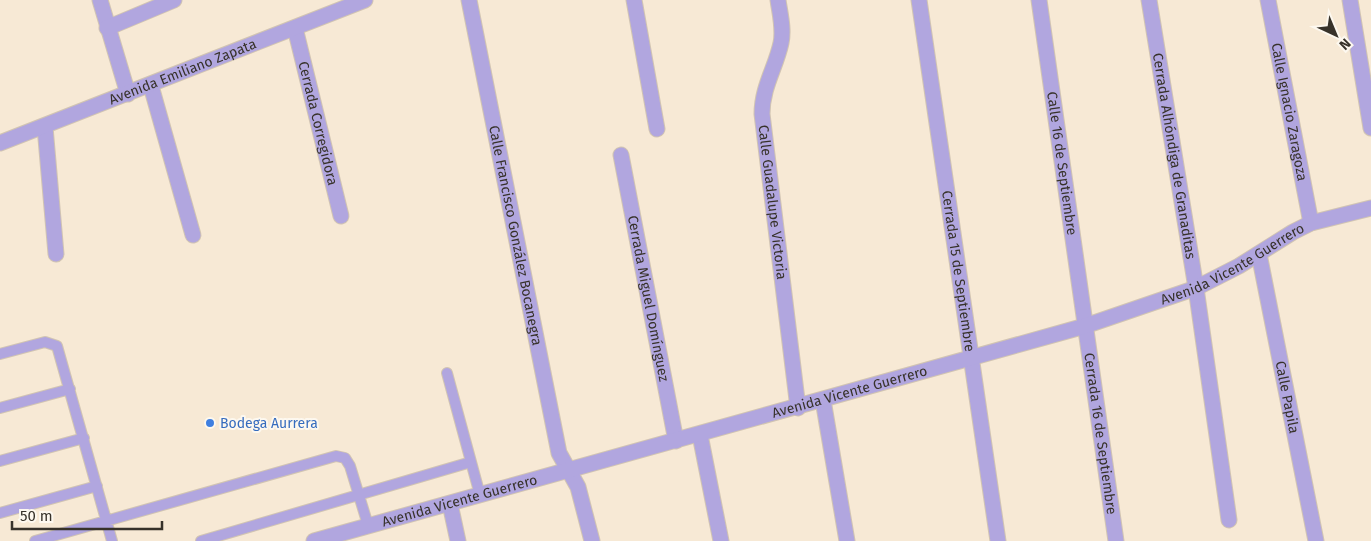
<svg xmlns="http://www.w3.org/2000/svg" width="1371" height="541" viewBox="0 0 1371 541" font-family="'Fira Sans',sans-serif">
  <rect width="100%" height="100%" fill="#f7e9d5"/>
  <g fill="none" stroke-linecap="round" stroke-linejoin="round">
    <defs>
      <path id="service" d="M 0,354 L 45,342 L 57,346 L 112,541
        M 447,373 L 480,495
        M 0,408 L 70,389
        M 0,461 L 84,438
        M 0,513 L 97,486
        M 35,541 L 336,456 L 345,458 L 350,466 L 368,525
        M 201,541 L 471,462"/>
      <g id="minor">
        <path d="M 100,0 L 128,94"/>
        <path id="s1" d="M 469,0 L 559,453 L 578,487 L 592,541"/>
        <path d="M 634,0 L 657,129"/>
        <path id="s2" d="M 778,0 C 780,14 784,29 781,43 C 776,67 762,87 762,114 L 798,408"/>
        <path id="s3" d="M 919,0 L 998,541"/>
        <path id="s4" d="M 1039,0 L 1116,541"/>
        <path id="s5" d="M 1149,0 L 1196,288 L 1229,520"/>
        <path id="s6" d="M 1268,0 L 1311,223"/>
        <path d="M 1350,0 L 1371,128"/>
        <path d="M 107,28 L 174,0"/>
        <path id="s7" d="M 295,28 L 341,216"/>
        <path d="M 151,86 L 193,235"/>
        <path d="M 45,127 L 56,254"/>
        <path id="s8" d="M 0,143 L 365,0"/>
        <path id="s9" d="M 621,155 L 676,441"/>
        <path id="s10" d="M 1259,254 L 1316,541"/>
        <path d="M 823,400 L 847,541"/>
        <path d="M 700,435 L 721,541"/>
        <path d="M 450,504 L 458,541"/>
        <path id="s11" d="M 314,541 L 1085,326 L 1196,288 L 1239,266 L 1293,232 L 1311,223 L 1371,208"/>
      </g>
    </defs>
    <use href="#service" stroke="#d1c4b3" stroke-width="12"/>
    <use href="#minor" stroke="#d1c4b3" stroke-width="17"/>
    <use href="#service" stroke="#b1a6df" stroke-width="10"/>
    <use href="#minor" stroke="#b1a6df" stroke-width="15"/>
  </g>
  <circle fill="#3f7fe0" stroke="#fdf8ef" stroke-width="2" cx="210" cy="423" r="5"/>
  <g text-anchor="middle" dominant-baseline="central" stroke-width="4" stroke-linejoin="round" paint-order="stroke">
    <g font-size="14" fill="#37322a" stroke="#fdf8ef">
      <text stroke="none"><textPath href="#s8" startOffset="196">Avenida Emiliano Zapata</textPath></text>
      <text stroke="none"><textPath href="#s6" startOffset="114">Calle Ignacio Zaragoza</textPath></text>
      <text stroke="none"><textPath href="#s7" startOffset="98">Cerrada Corregidora</textPath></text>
      <text stroke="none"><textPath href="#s5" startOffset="158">Cerrada Alhóndiga de Granaditas</textPath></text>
      <text stroke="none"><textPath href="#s4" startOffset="165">Calle 16 de Septiembre</textPath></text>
      <text stroke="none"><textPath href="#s2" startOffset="206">Calle Guadalupe Victoria</textPath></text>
      <text stroke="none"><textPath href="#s1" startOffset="240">Calle Francisco González Bocanegra</textPath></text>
      <text stroke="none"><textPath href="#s11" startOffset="961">Avenida Vicente Guerrero</textPath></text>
      <text stroke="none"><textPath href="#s3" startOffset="274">Cerrada 15 de Septiembre</textPath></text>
      <text stroke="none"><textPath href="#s9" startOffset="146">Cerrada Miguel Domínguez</textPath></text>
      <text stroke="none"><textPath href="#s11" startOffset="556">Avenida Vicente Guerrero</textPath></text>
      <text stroke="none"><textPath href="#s10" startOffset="146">Calle Papila</textPath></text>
      <text stroke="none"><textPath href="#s4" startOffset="438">Cerrada 16 de Septiembre</textPath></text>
      <text stroke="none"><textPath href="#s11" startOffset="151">Avenida Vicente Guerrero</textPath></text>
    </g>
    <g font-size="14" fill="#366cbe" stroke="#fdf8ef" text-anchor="start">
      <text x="220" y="423">Bodega Aurrera</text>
    </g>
  </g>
  <g transform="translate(1336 35) rotate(136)" stroke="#fdf8ef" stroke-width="4" paint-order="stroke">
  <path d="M0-4L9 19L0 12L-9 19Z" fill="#37322a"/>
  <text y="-8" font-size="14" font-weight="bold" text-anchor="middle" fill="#37322a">N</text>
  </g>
  <path d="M12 521v8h150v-8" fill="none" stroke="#37322a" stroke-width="2.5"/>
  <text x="20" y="521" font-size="15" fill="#37322a" stroke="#fdf8ef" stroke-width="4" paint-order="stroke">50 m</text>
</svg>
